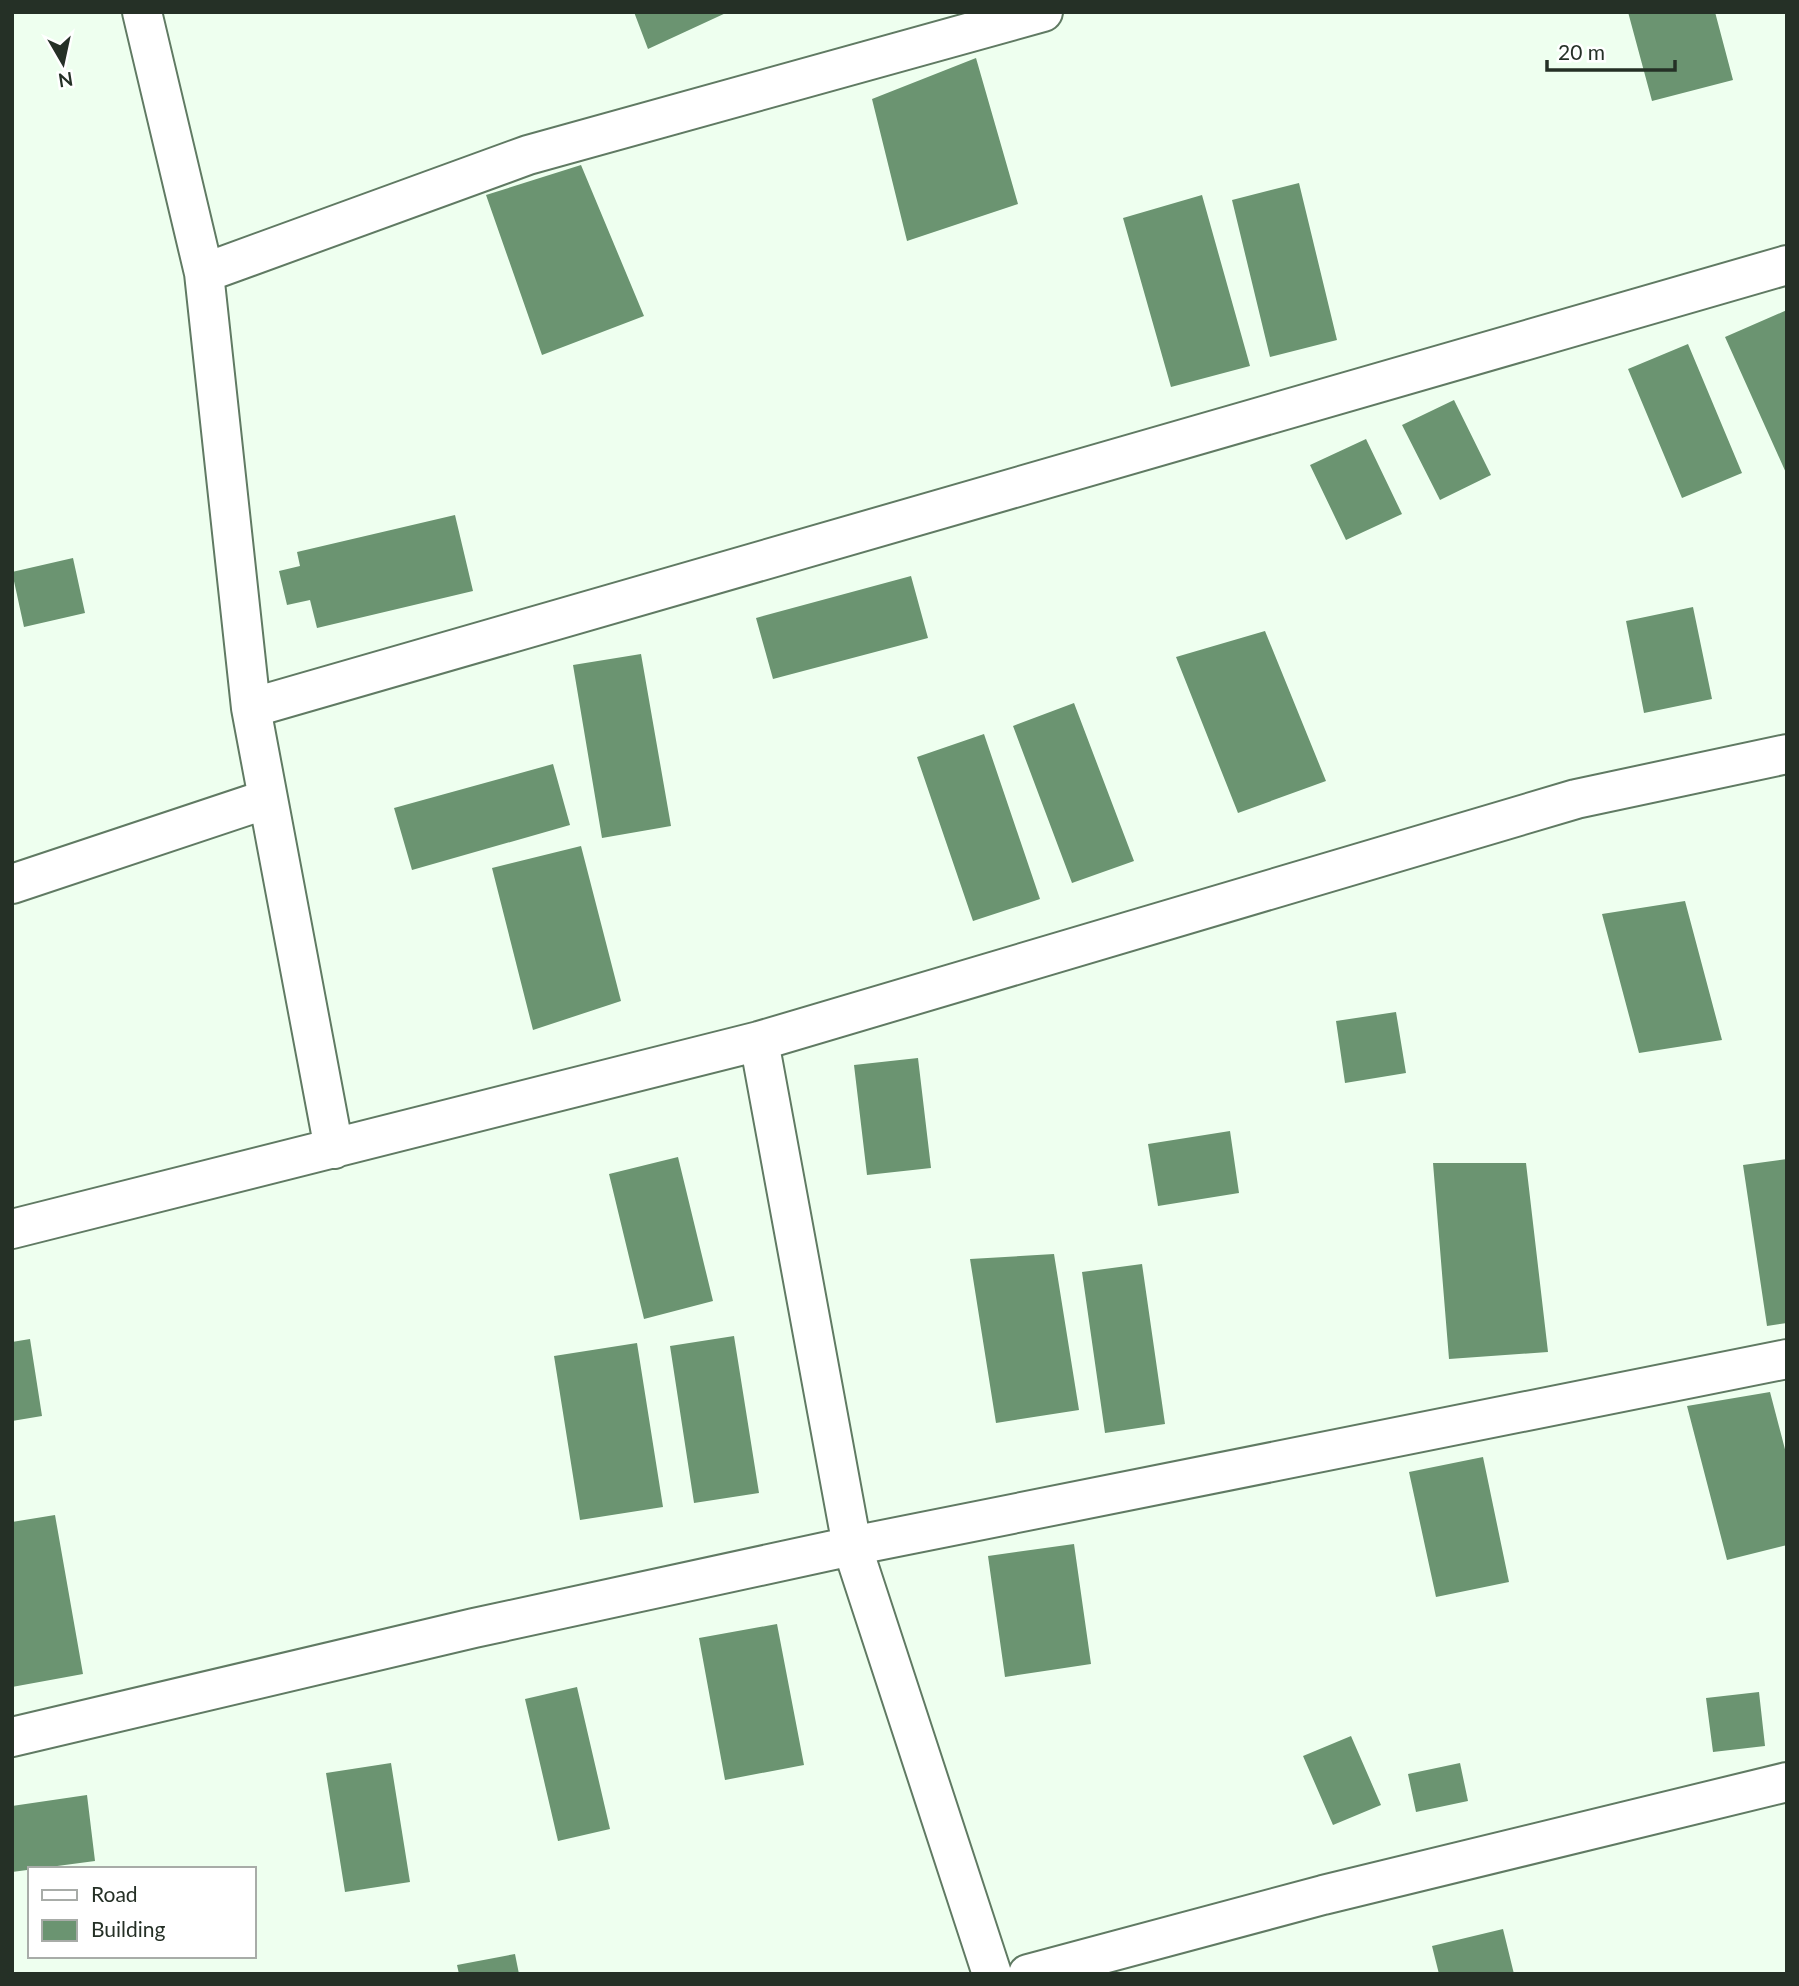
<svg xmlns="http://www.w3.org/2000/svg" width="1799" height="1986" viewBox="0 0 1799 1986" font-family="Lato,sans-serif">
  <rect width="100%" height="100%" fill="#eeffef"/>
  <path fill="#6b9471" d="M 634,12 L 728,12 L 648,49 Z
    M 1628,12 L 1715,12 L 1733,80 L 1652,101 Z
    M 976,58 L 1018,204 L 907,241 L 872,99 Z
    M 581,165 L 644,316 L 542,355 L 486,195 Z
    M 1299,183 L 1337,340 L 1270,357 L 1232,200 Z
    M 1202,195 L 1250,366 L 1171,387 L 1123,218 Z
    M 1787,310 L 1787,475 L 1725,337 Z
    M 1688,344 L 1742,473 L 1682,498 L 1628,369 Z
    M 1454,400 L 1491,475 L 1440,500 L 1402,425 Z
    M 1366,439 L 1402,514 L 1346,540 L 1310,465 Z
    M 455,515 L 473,591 L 317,628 L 310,600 L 287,605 L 279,571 L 300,566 L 297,552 Z
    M 73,558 L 85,613 L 24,627 L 12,572 Z
    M 911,576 L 928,638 L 773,679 L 756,618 Z
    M 1693,607 L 1712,699 L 1644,713 L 1626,621 Z
    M 1265,631 L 1326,781 L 1238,813 L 1176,657 Z
    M 641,654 L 671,826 L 602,838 L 573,665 Z
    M 1074,703 L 1134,861 L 1072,883 L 1013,726 Z
    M 984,734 L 1040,899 L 973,921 L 917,757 Z
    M 553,764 L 570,825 L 412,870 L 394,808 Z
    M 581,846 L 621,1001 L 533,1030 L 492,868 Z
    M 1685,901 L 1722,1040 L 1639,1053 L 1602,914 Z
    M 1396,1012 L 1406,1073 L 1345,1083 L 1336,1021 Z
    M 918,1058 L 931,1168 L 867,1175 L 854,1065 Z
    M 1230,1131 L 1239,1193 L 1158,1206 L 1148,1144 Z
    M 678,1157 L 713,1301 L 644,1319 L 609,1174 Z
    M 1787,1159 L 1787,1323 L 1767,1326 L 1743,1165 Z
    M 1433,1163 L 1526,1163 L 1548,1352 L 1449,1359 Z
    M 1054,1254 L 1079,1410 L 996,1423 L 970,1259 Z
    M 1142,1264 L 1165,1424 L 1105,1433 L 1082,1272 Z
    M 734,1336 L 759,1493 L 694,1503 L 670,1346 Z
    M 30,1339 L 42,1416 L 12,1421 L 12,1342 Z
    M 637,1343 L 663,1507 L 580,1520 L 554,1356 Z
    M 1770,1392 L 1787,1457 L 1787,1545 L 1727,1560 L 1687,1406 Z
    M 1483,1457 L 1509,1582 L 1436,1597 L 1409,1472 Z
    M 55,1515 L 83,1674 L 12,1687 L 12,1522 Z
    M 1074,1544 L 1091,1664 L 1005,1677 L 988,1556 Z
    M 777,1624 L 804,1765 L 725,1780 L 699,1638 Z
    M 577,1687 L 610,1829 L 558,1841 L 525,1699 Z
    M 1759,1692 L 1765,1746 L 1713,1752 L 1706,1698 Z
    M 1351,1736 L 1381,1805 L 1333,1825 L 1303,1756 Z
    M 391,1763 L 410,1882 L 345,1892 L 326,1773 Z
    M 1460,1763 L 1468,1801 L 1416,1812 L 1408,1774 Z
    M 87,1795 L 95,1861 L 12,1872 L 12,1806 Z
    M 1503,1929 L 1514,1974 L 1439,1974 L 1432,1946 Z
    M 515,1954 L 519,1974 L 459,1974 L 457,1965 Z"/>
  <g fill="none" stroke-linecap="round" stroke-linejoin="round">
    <defs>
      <path id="minor" d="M 142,12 L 204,273 L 251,708 L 334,1149
        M 204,273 L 528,155 L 1043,12
        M 251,708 L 1787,265
        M 12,884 L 267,799
        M 759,1041 L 852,1546 L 992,1974
        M 12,1229 L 759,1041 L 1576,799 L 1787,754
        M 12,1737 L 474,1628 L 852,1546 L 1787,1359
        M 1028,1974 L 1323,1895 L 1787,1782"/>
    </defs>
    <use href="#minor" stroke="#607a63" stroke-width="42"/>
    <use href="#minor" stroke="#fff" stroke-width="38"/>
  </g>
  <rect width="1799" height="1986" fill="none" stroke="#253026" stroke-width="28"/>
  <rect x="28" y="1867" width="228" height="91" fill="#ffffff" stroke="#a8aca8" stroke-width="2"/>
  <rect x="42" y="1890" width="35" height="10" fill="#ffffff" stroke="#a8aca8" stroke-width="2"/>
  <text x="91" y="1902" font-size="21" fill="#253026">Road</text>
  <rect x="42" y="1920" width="35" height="21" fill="#6b9471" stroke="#a8aca8" stroke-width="2"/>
  <text x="91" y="1937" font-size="21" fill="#253026">Building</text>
  <g transform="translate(63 63) rotate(171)" stroke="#ffffff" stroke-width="5" paint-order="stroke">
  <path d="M0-5L12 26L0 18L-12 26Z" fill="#253026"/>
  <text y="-10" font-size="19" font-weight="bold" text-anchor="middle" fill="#253026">N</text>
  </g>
  <path d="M1547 60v10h128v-10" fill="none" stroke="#253026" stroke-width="3.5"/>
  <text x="1558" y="60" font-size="21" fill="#253026" stroke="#ffffff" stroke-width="5" paint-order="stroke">20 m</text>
</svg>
